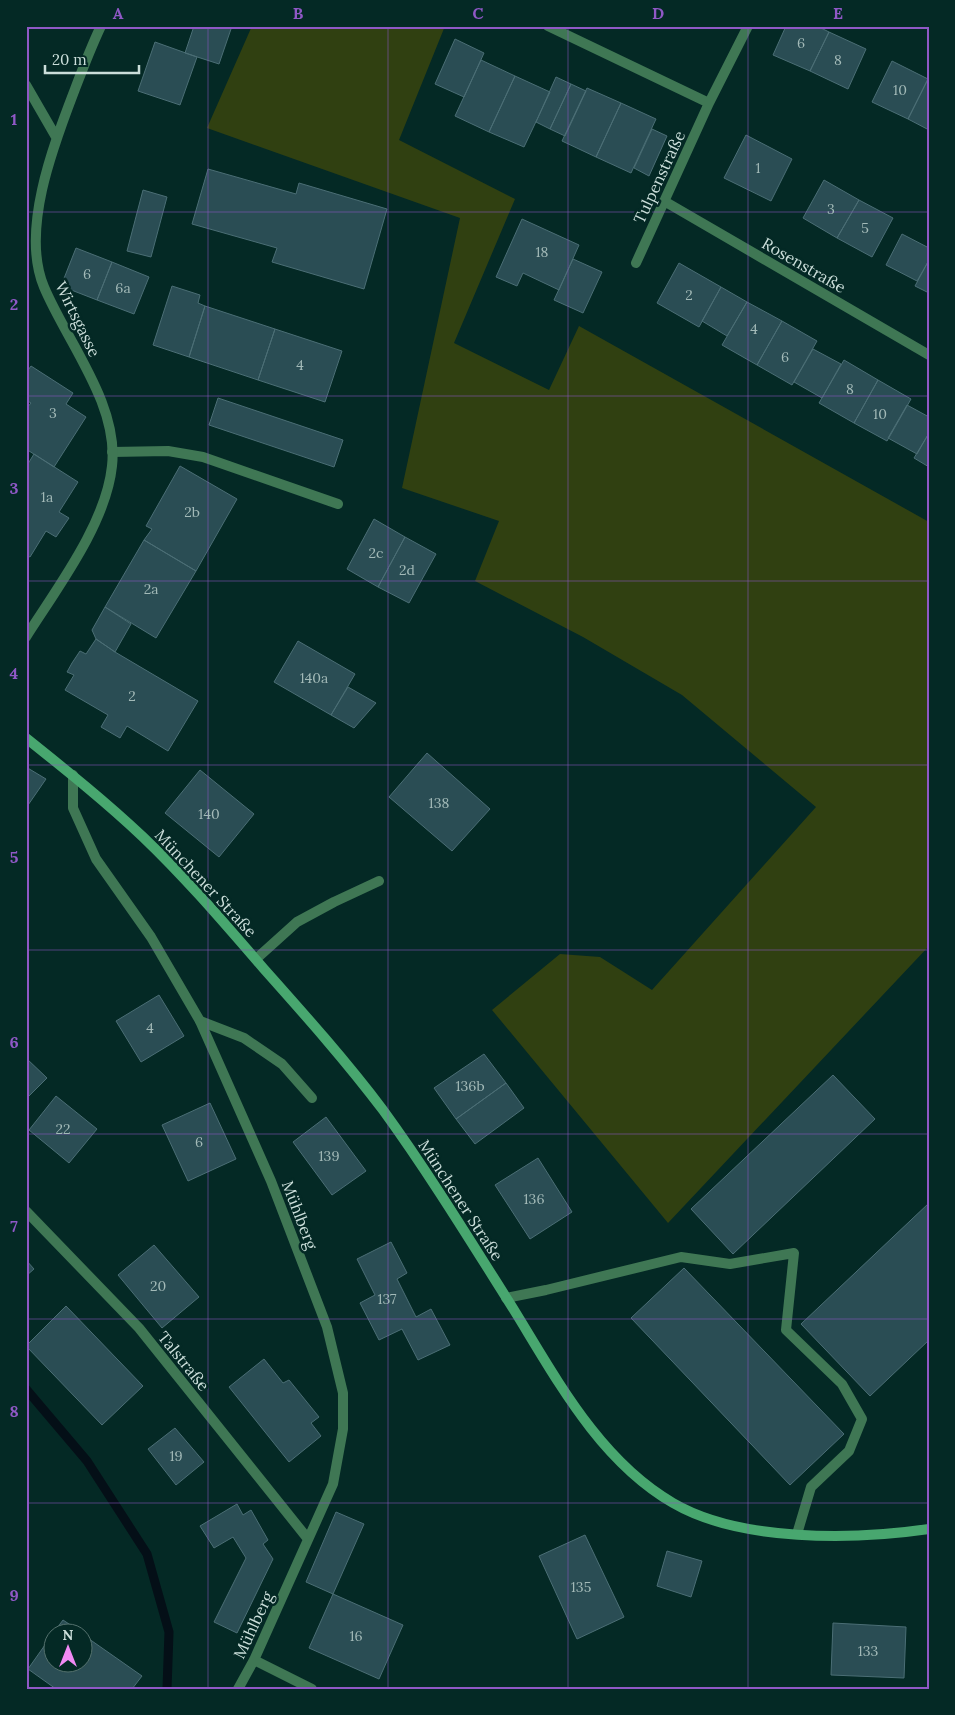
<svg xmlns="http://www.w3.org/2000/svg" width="955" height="1715" viewBox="0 0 955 1715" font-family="Lora,serif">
  <rect width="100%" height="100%" fill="#042925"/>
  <path fill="#304011" d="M 252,26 L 445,26 L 399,140 L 515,199 L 454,343 L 549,390 L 579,326 L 929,522 L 929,946 L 668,1223 L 492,1010 L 560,954 L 600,957 L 652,990 L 816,807 L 682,695 L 583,637 L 475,581 L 499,521 L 402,488 L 460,218 L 207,128 Z"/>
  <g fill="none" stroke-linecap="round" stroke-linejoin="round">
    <path stroke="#040f17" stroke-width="9" d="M 26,1389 L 87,1461 L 147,1554 L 169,1632 L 167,1689"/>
  </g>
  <path fill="#2a4d54" stroke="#4b6e75" d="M 194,26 L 232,26 L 219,64 L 185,53 Z
    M 786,26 L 817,26 L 829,32 L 810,71 L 773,55 Z
    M 829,32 L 866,49 L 848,89 L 810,71 Z
    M 455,39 L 484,53 L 464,97 L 435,84 Z
    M 155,42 L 197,57 L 180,105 L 138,91 Z
    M 481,60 L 515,76 L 489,132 L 455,116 Z
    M 892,61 L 928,79 L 908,119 L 872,102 Z
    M 515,76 L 550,92 L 524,147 L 489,132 Z
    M 556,77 L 571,84 L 550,129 L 536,122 Z
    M 928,79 L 929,79 L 929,130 L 908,119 Z
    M 571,84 L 586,91 L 565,136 L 550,129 Z
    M 587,88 L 621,103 L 596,157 L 562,141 Z
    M 621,103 L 656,119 L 631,173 L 596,157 Z
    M 652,129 L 667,136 L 649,176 L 634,168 Z
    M 746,135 L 792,159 L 771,201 L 724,178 Z
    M 208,169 L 296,194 L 299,183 L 387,209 L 364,289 L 272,262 L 277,248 L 192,224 Z
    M 824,180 L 859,200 L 837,238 L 803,218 Z
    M 143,190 L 167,197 L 151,257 L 127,251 Z
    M 859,200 L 893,218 L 872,257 L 837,238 Z
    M 522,219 L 579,245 L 559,290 L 523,273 L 517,286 L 496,277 Z
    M 902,234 L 929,248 L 929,260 L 917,281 L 886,265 Z
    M 76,248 L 112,262 L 97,300 L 61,286 Z
    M 573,259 L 602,272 L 583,313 L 554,300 Z
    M 929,260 L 929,293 L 915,286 Z
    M 112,262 L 149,277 L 134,314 L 97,300 Z
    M 679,263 L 721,287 L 699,327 L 657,303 Z
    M 172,286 L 200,295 L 198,303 L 205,306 L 189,357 L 153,345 Z
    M 721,287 L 747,302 L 727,336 L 702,321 Z
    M 747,302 L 782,321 L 757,365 L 722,345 Z
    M 205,306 L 275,329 L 258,380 L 189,357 Z
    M 782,321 L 817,341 L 792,385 L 757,365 Z
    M 275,329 L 342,351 L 325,402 L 258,380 Z
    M 813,349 L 841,364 L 822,398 L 794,382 Z
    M 844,360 L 878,380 L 854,423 L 819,403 Z
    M 31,366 L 73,393 L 66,404 L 86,417 L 54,467 L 26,449 L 26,409 L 31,403 L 26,400 L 26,373 Z
    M 878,380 L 911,399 L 887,441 L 854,423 Z
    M 218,398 L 343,440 L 334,467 L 209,425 Z
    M 907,405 L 929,417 L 929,433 L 917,454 L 888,438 Z
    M 929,433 L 929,467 L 914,458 Z
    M 34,454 L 78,482 L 59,512 L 69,518 L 56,537 L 46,531 L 30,557 L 26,555 L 26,467 Z
    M 180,466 L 237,499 L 196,571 L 144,540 L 152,529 L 146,526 Z
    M 374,519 L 405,537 L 378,587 L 347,569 Z
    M 405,537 L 436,554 L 409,603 L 378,587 Z
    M 144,540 L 196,571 L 156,638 L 105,607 Z
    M 105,607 L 131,624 L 115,652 L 96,639 L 92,630 Z
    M 96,639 L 115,652 L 198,701 L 168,751 L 127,726 L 120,738 L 101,727 L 108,715 L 65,690 L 74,675 L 67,672 L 72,663 L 80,651 L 86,654 Z
    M 298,641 L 355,674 L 331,715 L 274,682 Z
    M 348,687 L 376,703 L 354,728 L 331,715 Z
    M 427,753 L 490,809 L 452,851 L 389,797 Z
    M 26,767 L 46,779 L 26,808 Z
    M 200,770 L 254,814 L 219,857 L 165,813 Z
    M 159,995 L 184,1036 L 141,1062 L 116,1021 Z
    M 484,1054 L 506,1083 L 456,1119 L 434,1088 Z
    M 26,1058 L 47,1078 L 26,1099 Z
    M 833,1075 L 875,1119 L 733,1254 L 691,1209 Z
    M 506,1083 L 524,1108 L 475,1144 L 456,1119 Z
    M 56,1096 L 97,1129 L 69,1163 L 29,1130 Z
    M 210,1103 L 236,1159 L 188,1181 L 162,1125 Z
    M 326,1117 L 366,1171 L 332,1195 L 293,1142 Z
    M 538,1158 L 572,1212 L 530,1239 L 495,1185 Z
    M 929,1203 L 929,1340 L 870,1396 L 801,1324 Z
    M 391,1242 L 407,1273 L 397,1279 L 416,1317 L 431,1309 L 450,1345 L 418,1360 L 402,1329 L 379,1340 L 360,1303 L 375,1295 L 357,1259 Z
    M 154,1245 L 199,1297 L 162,1328 L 118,1275 Z
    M 26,1260 L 34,1269 L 26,1276 Z
    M 684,1268 L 844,1434 L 790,1485 L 631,1318 Z
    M 66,1306 L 143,1386 L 102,1425 L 26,1346 Z
    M 264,1359 L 283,1383 L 289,1380 L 319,1417 L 311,1423 L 321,1436 L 289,1462 L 229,1387 Z
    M 175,1428 L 204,1462 L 176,1485 L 148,1449 Z
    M 237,1504 L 243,1515 L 251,1510 L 268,1540 L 263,1544 L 273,1559 L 237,1633 L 214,1622 L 246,1558 L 233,1537 L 214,1548 L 200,1526 Z
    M 336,1512 L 364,1524 L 333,1594 L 306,1582 Z
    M 585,1535 L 624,1617 L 577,1639 L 539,1556 Z
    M 667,1551 L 702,1561 L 691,1597 L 657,1586 Z
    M 333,1594 L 403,1625 L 379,1679 L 309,1648 Z
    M 63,1620 L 81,1632 L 54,1632 Z
    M 833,1623 L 906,1627 L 904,1678 L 831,1675 Z
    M 82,1634 L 142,1676 L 132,1689 L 56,1689 L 28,1669 L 52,1635 L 52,1662 L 82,1662 Z"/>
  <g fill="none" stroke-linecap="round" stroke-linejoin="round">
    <path stroke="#3f7754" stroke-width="10" d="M 112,452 L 168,451 L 203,457 L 338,504
      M 256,959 L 297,922 L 334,902 L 379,881
      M 200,1021 L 244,1038 L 282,1064 L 312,1098
      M 506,1298 L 546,1290 L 681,1257 L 730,1264 L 794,1253 L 786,1330 L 842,1384 L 862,1419 L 849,1451 L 811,1487 L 797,1534"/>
    <path stroke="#3f7754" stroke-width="10" d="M 548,26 L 709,103
      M 26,85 L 56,137
      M 664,201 L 929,355
      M 636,263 L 709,103 L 748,26
      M 26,637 C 57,588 106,524 112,466 C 119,404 67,342 44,287 C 20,230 54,144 75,89 C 83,68 91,47 101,26
      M 73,775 L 73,808 L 96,859 L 151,937 L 200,1021 L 271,1181 L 327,1327 L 343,1393 L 343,1429 L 333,1484 L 254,1660 L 238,1689
      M 26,1211 L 139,1328 L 308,1539
      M 254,1660 L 312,1689"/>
    <path stroke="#48a76f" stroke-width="10" d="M 26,738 C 66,770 106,802 143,837 C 186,878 225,924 264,969 C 305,1015 346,1061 383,1110 C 428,1172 468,1237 509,1302 C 554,1374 597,1459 673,1503 C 740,1542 853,1540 929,1529"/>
  </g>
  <path fill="none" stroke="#8f58c6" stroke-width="1" stroke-opacity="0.55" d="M 208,26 L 208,1689M 388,26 L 388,1689M 568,26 L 568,1689M 748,26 L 748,1689M 26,212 L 929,212M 26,396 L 929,396M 26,581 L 929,581M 26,765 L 929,765M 26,950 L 929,950M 26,1134 L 929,1134M 26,1319 L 929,1319M 26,1503 L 929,1503"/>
  <g text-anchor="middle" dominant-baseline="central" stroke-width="5" stroke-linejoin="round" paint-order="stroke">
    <g font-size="14" fill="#a3bab8">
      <text x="801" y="43">6</text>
      <text x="838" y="60">8</text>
      <text x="900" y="90">10</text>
      <text x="758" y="168">1</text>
      <text x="831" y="209">3</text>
      <text x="865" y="228">5</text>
      <text x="542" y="252">18</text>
      <text x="87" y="274">6</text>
      <text x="123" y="288">6a</text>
      <text x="689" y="295">2</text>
      <text x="754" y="329">4</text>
      <text x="785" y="357">6</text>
      <text x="300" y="365">4</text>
      <text x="850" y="389">8</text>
      <text x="53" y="413">3</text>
      <text x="880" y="414">10</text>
      <text x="47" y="497">1a</text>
      <text x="192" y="512">2b</text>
      <text x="376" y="553">2c</text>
      <text x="407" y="570">2d</text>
      <text x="151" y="589">2a</text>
      <text x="314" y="678">140a</text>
      <text x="132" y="696">2</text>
      <text x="439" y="803">138</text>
      <text x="209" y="814">140</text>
      <text x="150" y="1028">4</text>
      <text x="470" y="1086">136b</text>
      <text x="63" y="1129">22</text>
      <text x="199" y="1142">6</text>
      <text x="329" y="1156">139</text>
      <text x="534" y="1199">136</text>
      <text x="158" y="1286">20</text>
      <text x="387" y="1299">137</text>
      <text x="176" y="1456">19</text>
      <text x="581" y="1587">135</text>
      <text x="356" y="1636">16</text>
      <text x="868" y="1651">133</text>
    </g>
    <g font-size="16" fill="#cbdeda" stroke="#042925">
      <text transform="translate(659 177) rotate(-65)">Tulpenstraße</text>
      <text transform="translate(804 265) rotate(30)">Rosenstraße</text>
      <text transform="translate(78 319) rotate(64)">Wirtsgasse</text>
      <text transform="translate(206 883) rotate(47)">Münchener Straße</text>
      <text transform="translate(461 1200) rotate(57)">Münchener Straße</text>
      <text transform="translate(300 1215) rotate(69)">Mühlberg</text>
      <text transform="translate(184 1361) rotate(51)">Talstraße</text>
      <text transform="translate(253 1625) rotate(-65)">Mühlberg</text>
    </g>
  </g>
  <rect width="955" height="1715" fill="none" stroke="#042925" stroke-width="55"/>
  <g transform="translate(68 1648)"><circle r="24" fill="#042925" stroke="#54716d"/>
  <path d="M0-4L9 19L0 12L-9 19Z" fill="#f18af4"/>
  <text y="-8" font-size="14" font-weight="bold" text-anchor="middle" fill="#cbdeda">N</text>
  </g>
  <path d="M45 65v8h94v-8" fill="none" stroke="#cbdeda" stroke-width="2.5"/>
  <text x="52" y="65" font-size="15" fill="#cbdeda" stroke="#042925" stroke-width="4" paint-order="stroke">20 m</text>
  <rect x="28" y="28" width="900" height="1660" fill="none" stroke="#8f58c6" stroke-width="2"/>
  <g font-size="16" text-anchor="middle" font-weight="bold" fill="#8f58c6">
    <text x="118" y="19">A</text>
    <text x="298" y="19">B</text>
    <text x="478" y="19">C</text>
    <text x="658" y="19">D</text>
    <text x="838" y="19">E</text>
    <text x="14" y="125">1</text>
    <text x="14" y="310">2</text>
    <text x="14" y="494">3</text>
    <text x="14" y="679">4</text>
    <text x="14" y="863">5</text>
    <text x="14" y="1048">6</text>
    <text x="14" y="1232">7</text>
    <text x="14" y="1417">8</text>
    <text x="14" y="1601">9</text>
  </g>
</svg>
